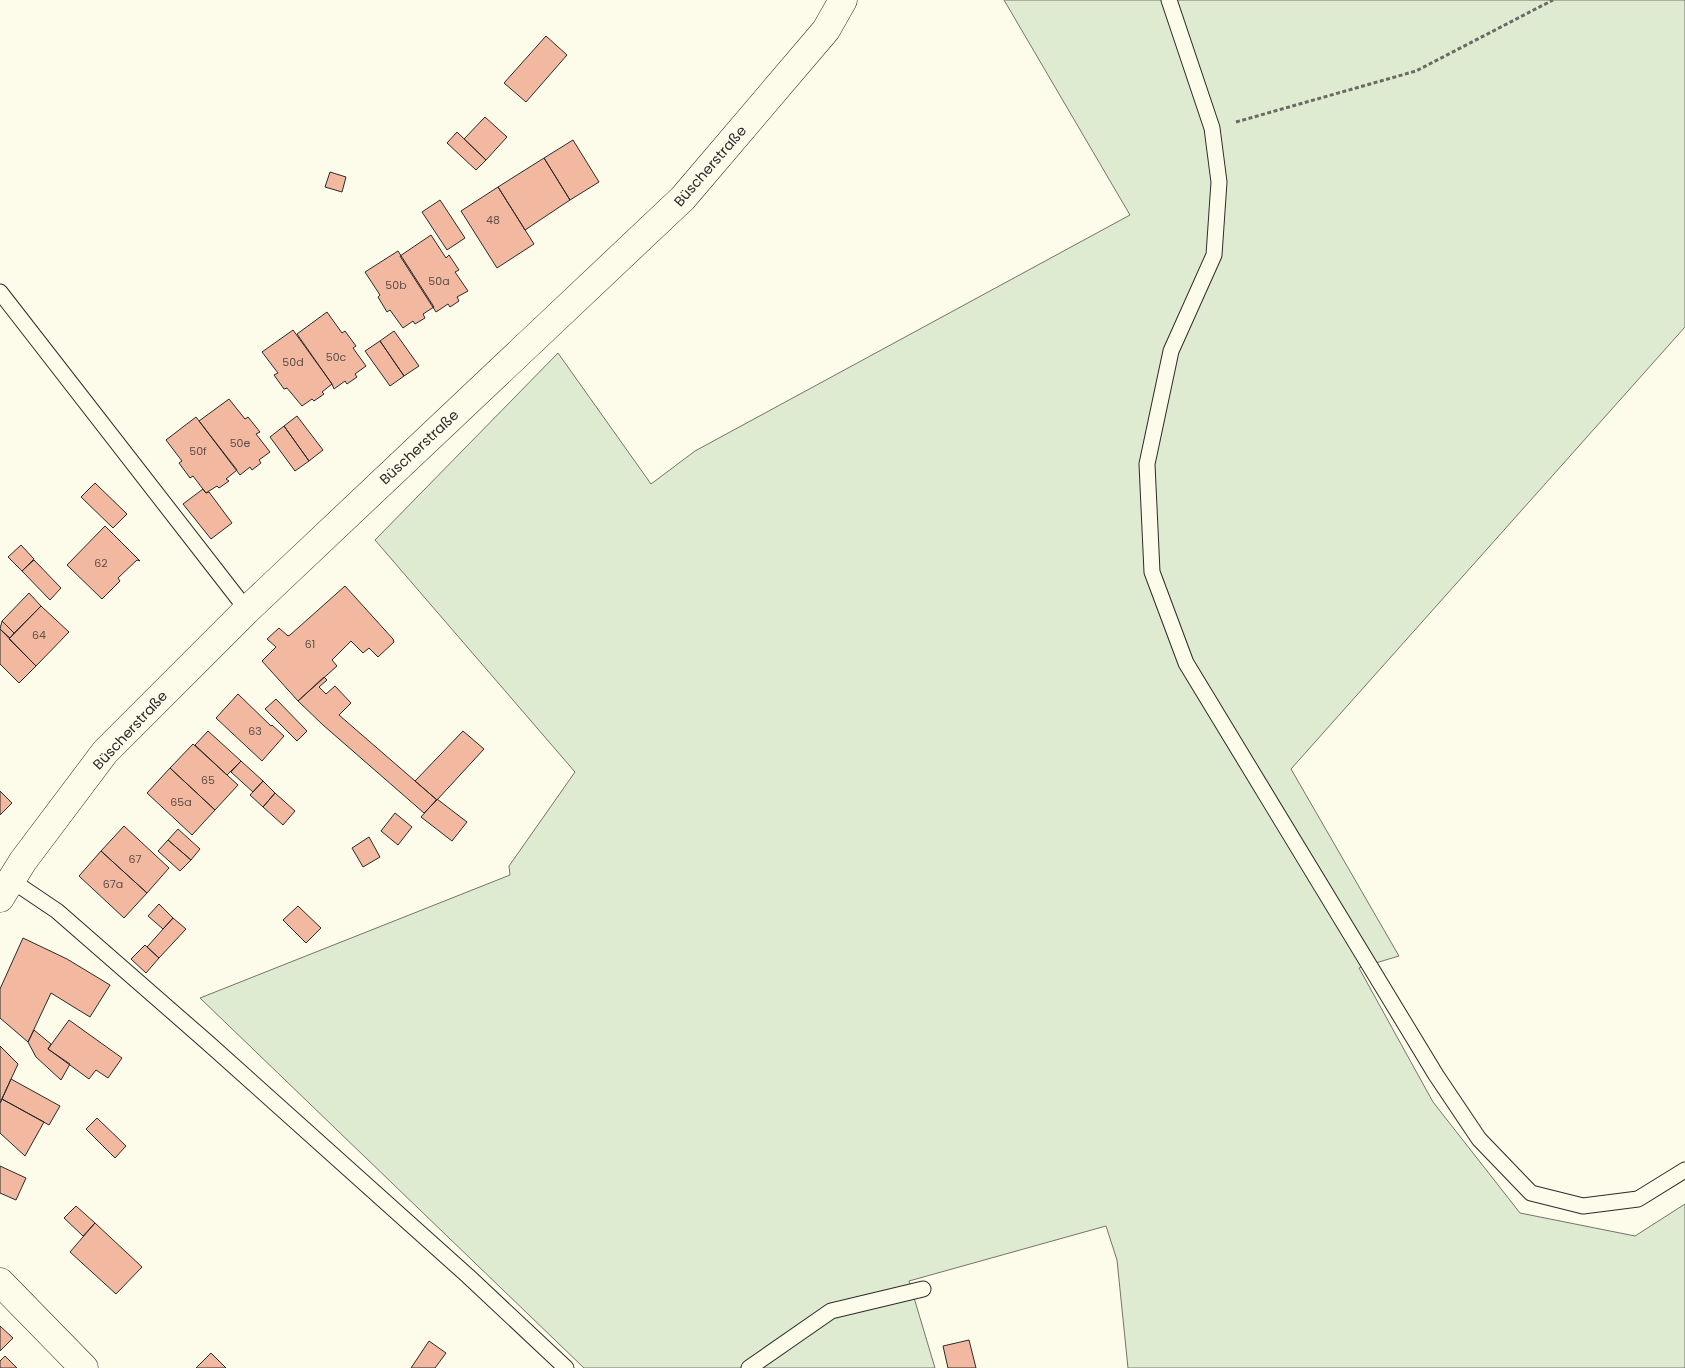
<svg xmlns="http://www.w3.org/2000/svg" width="1685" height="1368" viewBox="0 0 1685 1368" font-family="Poppins,sans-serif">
  <rect width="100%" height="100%" fill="#fdfbea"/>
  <path fill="#deebd1" stroke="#74746e" d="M 1004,0 L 1685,0 L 1685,327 L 1291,769 L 1399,956 L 1359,968 L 1433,1102 L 1520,1213 L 1635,1236 L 1685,1204 L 1685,1368 L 1128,1368 L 1117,1260 L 1106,1226 L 909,1281 L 935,1368 L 584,1368 L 200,998 L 510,875 L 509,866 L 575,772 L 375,540 L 558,353 L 651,484 L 695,451 L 1130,215 Z"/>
  <path fill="#f2b8a0" stroke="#2b2b2b" d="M 546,36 L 567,55 L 526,102 L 504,83 Z
    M 485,117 L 507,137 L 486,160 L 464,139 Z
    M 457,132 L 486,160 L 476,170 L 447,143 Z
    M 573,140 L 599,182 L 570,200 L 544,158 Z
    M 544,158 L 570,200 L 525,230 L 498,187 Z
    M 330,172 L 346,177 L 342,192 L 325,187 Z
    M 498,187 L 534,244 L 497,268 L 461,211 Z
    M 440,200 L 465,238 L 447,250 L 422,212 Z
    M 431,235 L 446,258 L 449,255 L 459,270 L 455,272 L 468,291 L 457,297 L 459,301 L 450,307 L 448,304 L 436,312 L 400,256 Z
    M 398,251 L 434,307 L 423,314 L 425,318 L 415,324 L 413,321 L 403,328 L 390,310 L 387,312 L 378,297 L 380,295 L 365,272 Z
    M 327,312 L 342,333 L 345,331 L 356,346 L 353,348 L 366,366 L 355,374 L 357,377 L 347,384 L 345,381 L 334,389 L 332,384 L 297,334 Z
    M 293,330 L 332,384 L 322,392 L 324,394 L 314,401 L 312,399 L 302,406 L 287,388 L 284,389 L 274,375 L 278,373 L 262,352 Z
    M 394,331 L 419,366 L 404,376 L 380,341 Z
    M 380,341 L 404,376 L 390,386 L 365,351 Z
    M 229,399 L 245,419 L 248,417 L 260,432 L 256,434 L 270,452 L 259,460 L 261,463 L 252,470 L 250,467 L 240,475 L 199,421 Z
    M 297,416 L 323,450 L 309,461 L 284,426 Z
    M 196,417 L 237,470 L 226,479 L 229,481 L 219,488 L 217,486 L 206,493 L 193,476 L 190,478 L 179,463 L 182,461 L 166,440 Z
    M 284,426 L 309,461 L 295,471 L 270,437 Z
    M 95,483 L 127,514 L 113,528 L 81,497 Z
    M 203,489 L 206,493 L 209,492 L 232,523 L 211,539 L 183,504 Z
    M 105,526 L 140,561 L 137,560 L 118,578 L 120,581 L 102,599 L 67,565 Z
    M 21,545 L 34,559 L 22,571 L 8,557 Z
    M 34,560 L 61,588 L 50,600 L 22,571 Z
    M 345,586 L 393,639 L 394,642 L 378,657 L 369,648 L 363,653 L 351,641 L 332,660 L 337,666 L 298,701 L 262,661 L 276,647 L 267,639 L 279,628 L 288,636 L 290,635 Z
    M 29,593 L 41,606 L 14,633 L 2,621 Z
    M 41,606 L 69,632 L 36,666 L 9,639 Z
    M 2,621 L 14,633 L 10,638 L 0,629 Z
    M 0,629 L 36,666 L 19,683 L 0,664 Z
    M 324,677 L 327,680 L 319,687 L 326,694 L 335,686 L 351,703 L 339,715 L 437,800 L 424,813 L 323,725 L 298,701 Z
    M 238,694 L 271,726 L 272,725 L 284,736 L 262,761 L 216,718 Z
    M 276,699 L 307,731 L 297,741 L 265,709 Z
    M 208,731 L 241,761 L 227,775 L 195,745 Z
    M 463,731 L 484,749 L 437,800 L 415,781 Z
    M 193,744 L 238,785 L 215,810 L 170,768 Z
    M 241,761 L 263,781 L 253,792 L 231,772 Z
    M 170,768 L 215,810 L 192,835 L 147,793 Z
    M 263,781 L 275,793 L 263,807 L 250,795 Z
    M 0,791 L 12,803 L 0,815 Z
    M 275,793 L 295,811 L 283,825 L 263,807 Z
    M 437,799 L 467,822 L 452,841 L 421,817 Z
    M 395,813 L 412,827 L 398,845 L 381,831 Z
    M 124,826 L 169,868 L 147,893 L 101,851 Z
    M 178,829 L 200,849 L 191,860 L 168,840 Z
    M 369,837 L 380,857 L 363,867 L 352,848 Z
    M 168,840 L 191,860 L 180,871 L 158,851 Z
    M 101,851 L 147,893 L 124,918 L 79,876 Z
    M 159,904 L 173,918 L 163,929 L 148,916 Z
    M 298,906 L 321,928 L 306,943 L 283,920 Z
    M 173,918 L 186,929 L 159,958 L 147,947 Z
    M 23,938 L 67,959 L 110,985 L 90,1017 L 51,993 L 28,1042 L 0,1018 L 0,989 Z
    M 145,945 L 159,958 L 146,973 L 131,959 Z
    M 69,1020 L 122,1058 L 108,1078 L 96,1070 L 89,1079 L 48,1049 Z
    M 34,1030 L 51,1044 L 48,1049 L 70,1064 L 61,1080 L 36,1057 L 28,1042 Z
    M 0,1046 L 18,1064 L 0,1103 Z
    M 11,1079 L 60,1106 L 49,1125 L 2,1099 Z
    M 2,1099 L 44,1122 L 25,1156 L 0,1133 L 0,1103 Z
    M 97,1118 L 126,1146 L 115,1158 L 86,1129 Z
    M 0,1166 L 26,1178 L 16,1200 L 0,1193 Z
    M 76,1206 L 95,1223 L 83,1236 L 64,1218 Z
    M 95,1223 L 142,1267 L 116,1294 L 70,1252 Z
    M 0,1326 L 13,1338 L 0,1351 Z
    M 969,1340 L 976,1368 L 948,1368 L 943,1346 Z
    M 429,1341 L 446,1353 L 435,1368 L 411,1368 Z
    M 211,1353 L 226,1368 L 196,1368 Z
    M 5,1356 L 17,1368 L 0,1368 L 0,1361 Z"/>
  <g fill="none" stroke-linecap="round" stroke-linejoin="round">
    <defs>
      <path id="lane" d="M 1169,0 L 1212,128 L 1219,182 L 1214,255 L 1171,351 L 1147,464 L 1152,572 L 1186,663 L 1436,1075 L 1479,1139 L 1531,1193 L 1583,1206 L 1638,1199 L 1685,1170
        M 0,292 L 247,610
        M 11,880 L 57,911 L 207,1042 L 468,1276 L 566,1368
        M 749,1368 L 831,1311 L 923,1289"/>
      <path id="street" d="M 0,1282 L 84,1368"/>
      <path id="secondary" d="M 0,898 L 23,861 L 105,752 L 247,610 L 683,198 L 826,30 L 843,0"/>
    </defs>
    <use href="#lane" stroke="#2b2b2b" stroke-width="17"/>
    <use href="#street" stroke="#2b2b2b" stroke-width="29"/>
    <use href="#secondary" stroke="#2b2b2b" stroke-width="29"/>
    <path stroke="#6a6964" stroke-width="3" stroke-dasharray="4 2.5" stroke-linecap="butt" d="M 1236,122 L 1416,71 L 1553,0"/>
    <use href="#lane" stroke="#fdfbea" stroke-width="15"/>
    <use href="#street" stroke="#fdfbea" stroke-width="28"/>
    <use href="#secondary" stroke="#fdfbea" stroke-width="28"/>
  </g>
  <g text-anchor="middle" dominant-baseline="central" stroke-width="4" stroke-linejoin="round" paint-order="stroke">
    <g font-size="11" fill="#5d4e48">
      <text x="493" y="220">48</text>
      <text x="439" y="281">50a</text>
      <text x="396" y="285">50b</text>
      <text x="336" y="357">50c</text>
      <text x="293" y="362">50d</text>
      <text x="240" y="443">50e</text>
      <text x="198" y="451">50f</text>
      <text x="101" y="563">62</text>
      <text x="39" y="635">64</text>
      <text x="310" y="644">61</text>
      <text x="255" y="731">63</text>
      <text x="208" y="780">65</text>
      <text x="181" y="802">65a</text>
      <text x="135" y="859">67</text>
      <text x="113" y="884">67a</text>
    </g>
    <g font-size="14" fill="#2b2b2b" stroke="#fdfbea">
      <text transform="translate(710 166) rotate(-49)">Büscherstraße</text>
      <text transform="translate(419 447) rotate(-43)">Büscherstraße</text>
      <text transform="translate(130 730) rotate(-47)">Büscherstraße</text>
    </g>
  </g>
</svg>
